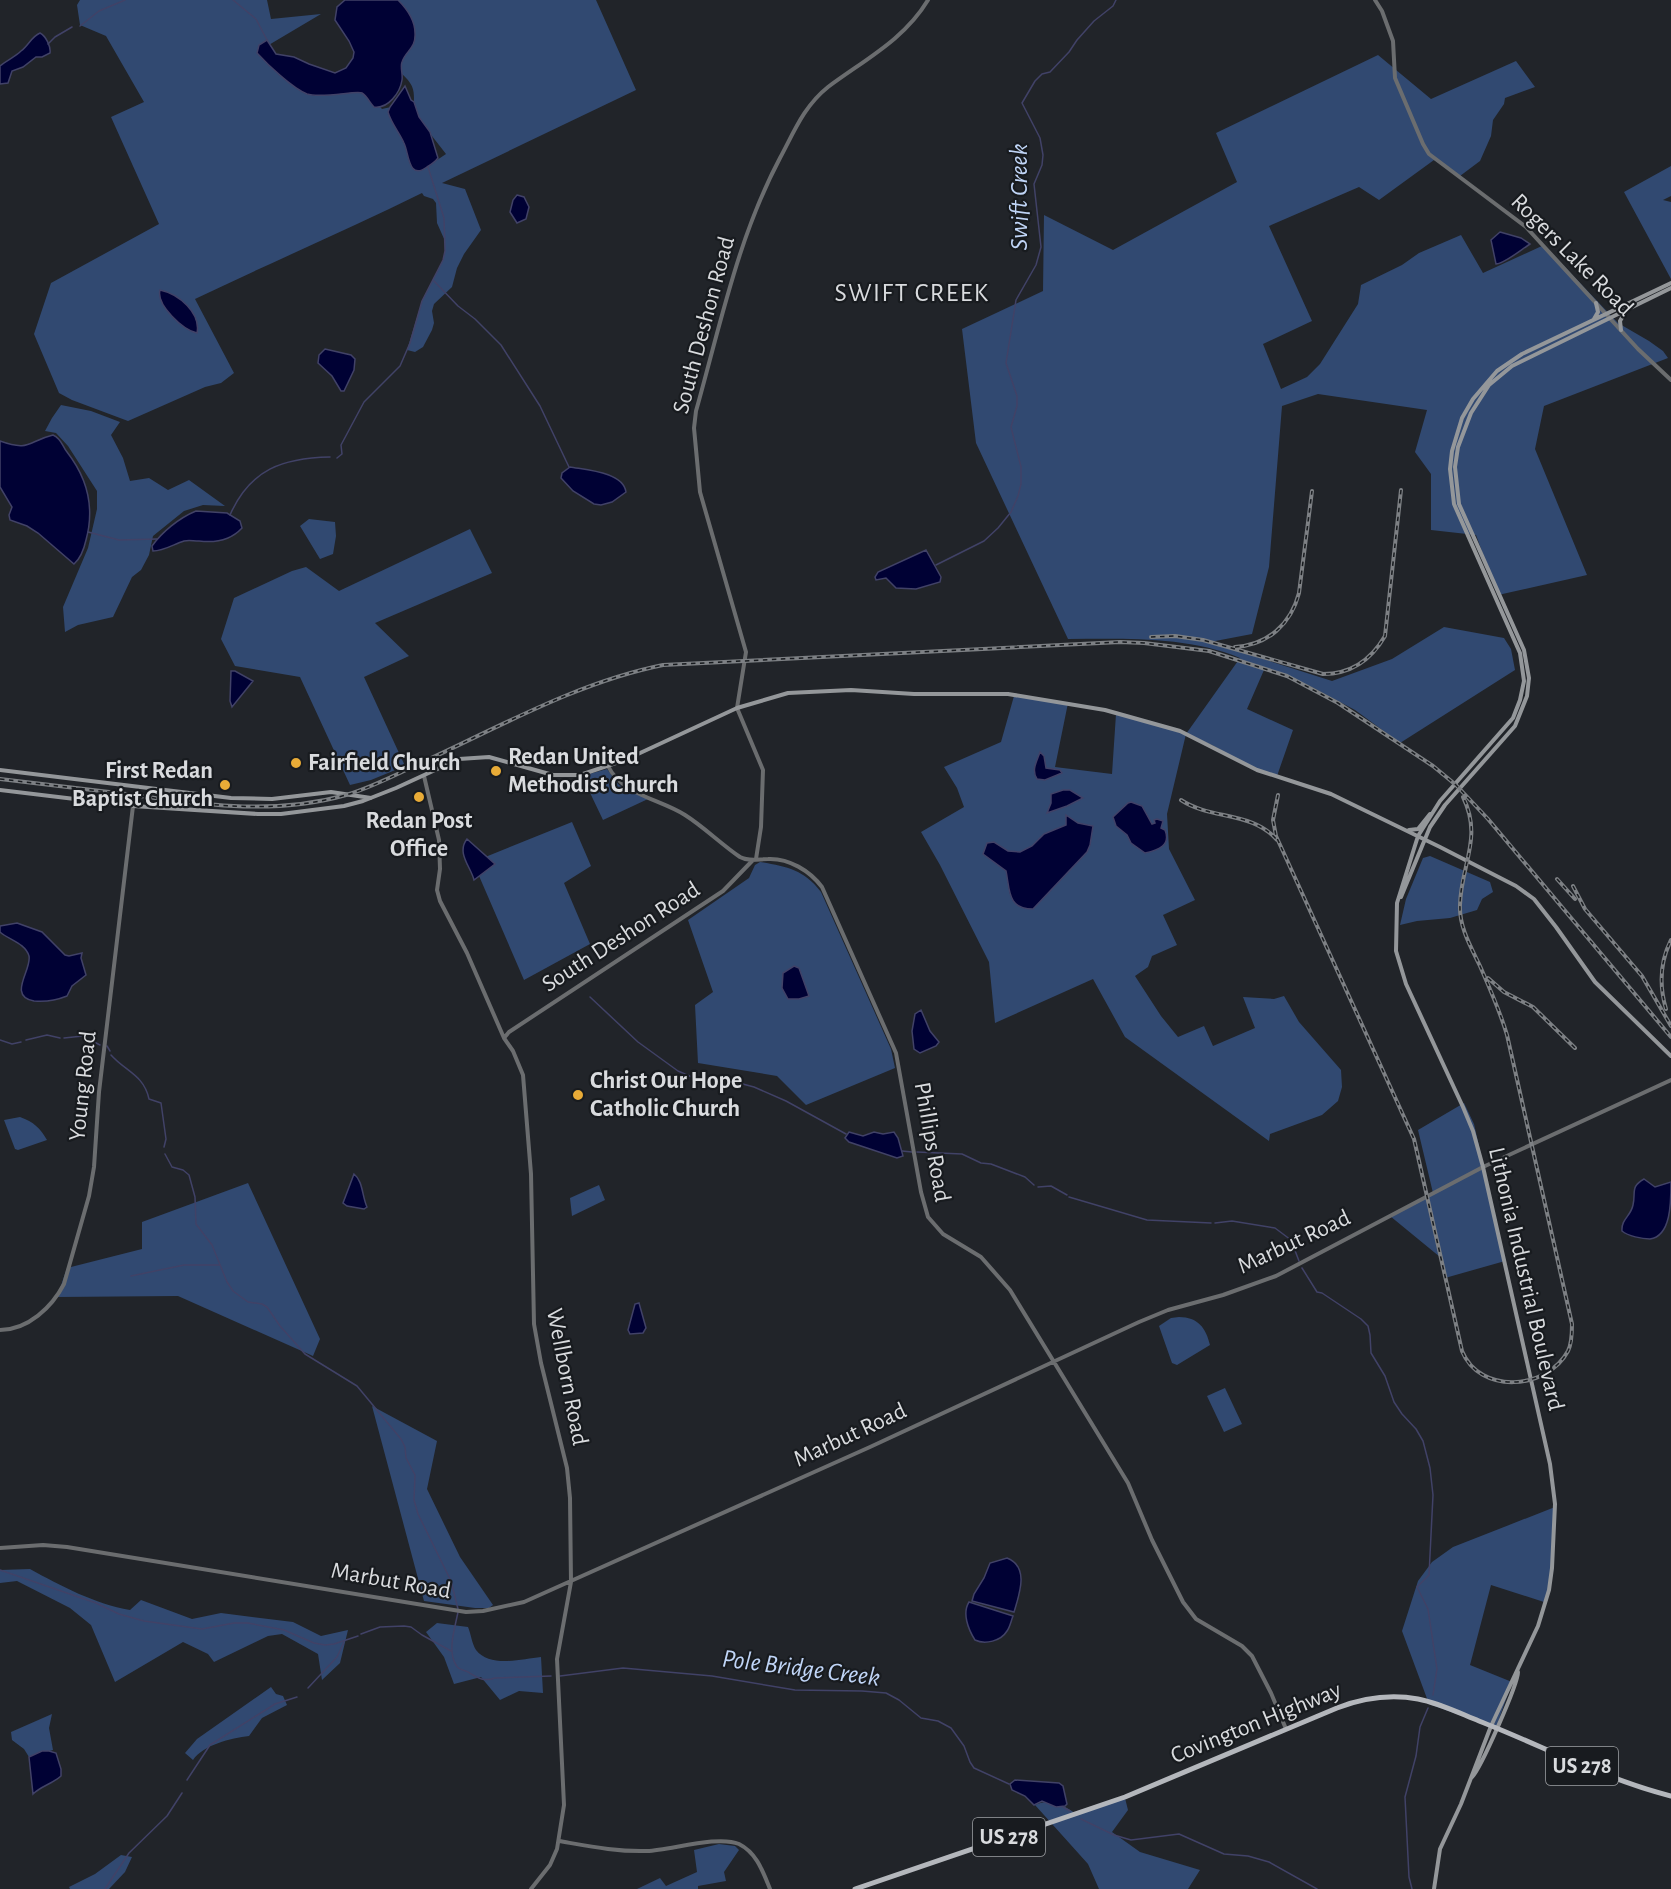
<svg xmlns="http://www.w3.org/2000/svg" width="1671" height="1889" viewBox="0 0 1671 1889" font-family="'Alegreya Sans',sans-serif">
  <rect width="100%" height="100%" fill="#212429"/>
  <path fill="#314971" d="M 80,0 L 267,0 L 271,19 L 321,14 L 262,49 L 372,98 L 382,109 L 391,107 L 437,160 L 446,154 L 414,113 C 413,94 418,88 401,73 L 393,0 L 596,0 L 636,90 L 442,183 L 465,189 L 481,230 L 464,254 L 457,268 L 452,287 L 434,304 L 432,311 L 434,323 L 432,330 L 423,347 L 415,352 L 407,350 L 422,301 L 443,260 L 445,251 L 445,241 L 437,223 L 436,203 L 433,199 L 424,196 L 422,193 C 347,230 270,263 195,299 L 234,373 L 221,383 L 205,387 L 128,421 L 72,400 L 59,393 L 34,334 L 51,283 L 159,224 L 111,117 L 144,102 L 106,36 L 80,25 L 77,5 Z
    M 1378,55 L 1431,99 L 1516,61 L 1535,87 L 1505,98 L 1504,104 L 1493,120 L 1491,136 L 1480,161 L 1460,176 L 1434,160 L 1379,200 L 1359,187 L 1269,226 L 1312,321 L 1263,344 L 1281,389 L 1307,377 L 1320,364 L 1358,304 L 1361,285 L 1402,265 L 1419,253 L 1461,235 L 1483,273 L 1544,245 L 1618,323 L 1649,341 L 1663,351 L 1668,358 L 1544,406 L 1535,449 L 1587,575 L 1498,595 L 1476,535 L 1431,530 L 1431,474 L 1415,452 L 1427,410 L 1318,394 L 1282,406 L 1269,567 L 1252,634 L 1210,642 L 1332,681 L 1392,659 L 1444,627 L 1504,638 L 1511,649 L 1515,670 L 1400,743 L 1355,710 L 1308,685 L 1264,670 L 1247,709 L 1293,730 L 1277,776 L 1255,770 L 1212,745 L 1186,734 L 1167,814 L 1169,849 L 1195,900 L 1163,915 L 1177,945 L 1152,956 L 1148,967 L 1135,976 L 1161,1016 L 1178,1037 L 1204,1026 L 1213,1046 L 1255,1028 L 1243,997 L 1274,999 L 1284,996 L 1299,1022 L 1341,1070 L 1342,1087 L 1338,1101 L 1322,1115 L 1270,1134 L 1269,1141 L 1125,1037 L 1093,979 L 995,1023 L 989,962 L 940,865 L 921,832 L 964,807 L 957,788 L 944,767 L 1001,742 L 1014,696 L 1068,703 L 1055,767 L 1112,774 L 1116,714 L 1186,734 L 1240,658 C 1186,636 1125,639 1068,639 L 976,443 L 962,329 L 1043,291 L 1044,215 L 1113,250 L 1237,182 L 1216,133 Z
    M 1671,166 L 1671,196 L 1663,200 L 1671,202 L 1671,279 L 1624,192 Z
    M 61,405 L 91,411 L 120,422 L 111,435 L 123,458 L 130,481 L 149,478 L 168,490 L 189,480 L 225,506 L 203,505 L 184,511 L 153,536 L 149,555 L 141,570 L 132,577 L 113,617 L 78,625 L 65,632 L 63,607 L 88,548 L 97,509 L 97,491 L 68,446 L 56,433 L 45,431 L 52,418 Z
    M 309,519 L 335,522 L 336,536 L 333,554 L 320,559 L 300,526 Z
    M 470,529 L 492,573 L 375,623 L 409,656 L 364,677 L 405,766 L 371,780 L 350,785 L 300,677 L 235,666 L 221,639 L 234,598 L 292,571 L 306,567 L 339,591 Z
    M 607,769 L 619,785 L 648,799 L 603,820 L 582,776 Z
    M 572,822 L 591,866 L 564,883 L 590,944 L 524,980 L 473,862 Z
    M 1430,856 L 1490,882 L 1493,892 L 1482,899 L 1477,910 L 1450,918 L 1417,921 L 1400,925 L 1406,899 L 1423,858 Z
    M 760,862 C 787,867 803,869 821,892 L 891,1049 L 895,1068 L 806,1105 L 777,1076 L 698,1063 L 695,1005 L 713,992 L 688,920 L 749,878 L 755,865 Z
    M 1464,1103 L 1474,1124 L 1505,1261 L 1445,1278 L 1440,1257 L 1390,1216 L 1433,1193 L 1418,1130 Z
    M 20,1117 C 34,1122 40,1128 47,1140 L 18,1150 L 15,1149 L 4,1120 Z
    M 248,1183 L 320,1339 L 313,1356 L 178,1296 L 57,1297 L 67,1268 L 142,1249 L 142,1222 Z
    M 599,1185 L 605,1200 L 572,1216 L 570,1198 Z
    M 1179,1317 C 1198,1317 1206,1328 1210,1345 L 1177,1365 L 1172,1363 L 1159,1326 L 1171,1318 Z
    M 1225,1388 L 1242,1424 L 1224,1432 L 1207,1396 Z
    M 372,1406 L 437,1441 L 427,1489 L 460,1557 L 493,1605 L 489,1608 L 475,1608 L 424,1601 Z
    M 1555,1507 L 1553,1574 L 1544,1602 L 1491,1585 L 1470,1665 L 1512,1682 L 1496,1728 L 1429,1704 L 1402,1631 L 1418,1581 L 1432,1562 L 1453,1547 Z
    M 30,1569 C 61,1586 95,1604 130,1610 L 141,1600 L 192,1619 L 221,1613 L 293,1622 L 321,1636 L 348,1630 L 340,1663 L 322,1680 L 318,1654 L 282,1634 L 268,1636 L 214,1662 L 208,1654 L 183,1642 L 115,1682 L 91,1625 L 70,1608 L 17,1581 L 0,1583 L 0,1570 Z
    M 437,1623 L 468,1627 C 471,1634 472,1644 476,1650 C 490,1668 521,1659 541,1657 L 543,1693 L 519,1691 L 500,1700 L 481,1677 L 454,1684 L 444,1657 L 426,1632 Z
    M 271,1687 L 276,1694 L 283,1696 L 287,1705 L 262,1718 L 249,1736 C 231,1738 203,1745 193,1760 L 185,1753 L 197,1739 Z
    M 52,1714 L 49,1728 L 53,1750 L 29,1757 L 24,1749 L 12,1740 L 11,1732 Z
    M 1125,1798 L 1128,1810 L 1112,1832 L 1140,1852 L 1200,1870 L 1188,1889 L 1099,1889 L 1088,1864 L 1035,1805 C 1049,1798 1063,1804 1076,1814 Z
    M 719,1844 L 735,1846 L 739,1850 L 724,1872 L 726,1881 L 698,1886 L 698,1889 L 637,1889 L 660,1878 L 666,1886 L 697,1872 L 694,1850 Z
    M 121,1855 L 132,1857 L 125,1872 L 109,1889 L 70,1889 L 69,1887 L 95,1874 Z"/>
  <path fill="#000134" stroke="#414267" stroke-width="1.5" d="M 345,0 L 398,0 C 407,9 415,20 415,33 C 416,49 406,50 402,62 C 400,67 403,74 402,80 C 400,93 388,109 374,107 C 370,103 367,96 362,93 C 357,90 322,99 307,94 C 292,88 267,64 257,53 L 259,45 L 267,40 L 276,54 L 294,57 L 309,64 L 335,73 L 346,68 L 353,58 L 354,52 L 349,41 L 335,20 L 337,7 Z
    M 40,33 C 46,36 51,47 50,53 L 42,57 L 36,57 L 23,67 L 12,71 L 8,83 L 0,84 L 0,66 C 7,60 15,57 21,51 C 29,45 31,37 40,33 Z
    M 405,86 L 411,100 L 414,102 L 419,117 L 430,132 L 438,158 C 435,162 432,164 427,167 C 408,181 409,153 404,143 C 399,132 391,123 388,112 L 390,107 Z
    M 517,195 L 524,197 L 529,207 L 526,219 L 517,223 L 510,212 L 513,200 Z
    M 1500,232 L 1521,238 L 1530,244 C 1522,249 1504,264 1496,264 L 1491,240 Z
    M 160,290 C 179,294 201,313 197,333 C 183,330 156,305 160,290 Z
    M 325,349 L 351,355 L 355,359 L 354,370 L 344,391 L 341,391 L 332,376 L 318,363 L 319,355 Z
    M 53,435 C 62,439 62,446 67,452 C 88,479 95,507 86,540 C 84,549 81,558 74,564 L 38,533 L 27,526 L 10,520 L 9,515 L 12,507 L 0,487 L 0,441 C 30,452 28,441 53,435 Z
    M 570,467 C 586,470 623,472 626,492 L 612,502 L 601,505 L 594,504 L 573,491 L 561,478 L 562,473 Z
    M 196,511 L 227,513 L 240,521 L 242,528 C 231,540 215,543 199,541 C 193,541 189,540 184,541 C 174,544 164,551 153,551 L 152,546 C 162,532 179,518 196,511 Z
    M 926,550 L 941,577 L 940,582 L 916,589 L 896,588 L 886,578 L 876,580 L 875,577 L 878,572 Z
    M 231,671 L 235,671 L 253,681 L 232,707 L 230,701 Z
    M 1040,752 L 1044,756 L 1046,768 L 1060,770 L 1062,773 L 1045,780 L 1037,779 C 1031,770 1037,761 1040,752 Z
    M 1063,790 L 1070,790 L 1083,798 L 1067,806 L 1047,813 L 1051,803 L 1051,794 Z
    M 1131,802 L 1142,806 L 1152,824 L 1155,823 L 1154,820 L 1157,819 L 1163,821 L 1161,828 L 1165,830 C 1171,845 1159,850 1145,853 L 1131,843 L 1127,835 L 1116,826 L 1113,817 L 1128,803 Z
    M 1066,815 L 1078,823 L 1093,826 L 1090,845 L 1087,852 L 1033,909 C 1007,909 1010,890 1006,871 L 983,854 L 987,843 L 994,842 L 1008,851 L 1020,852 L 1032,846 L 1044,834 L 1066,825 Z
    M 467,839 L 495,864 L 474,880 C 471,867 456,853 467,839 Z
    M 17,923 L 42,932 L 65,955 L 69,956 L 82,953 L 81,958 L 86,975 L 72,986 L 67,996 C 57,1000 44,1002 34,1001 C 7,996 32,970 29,956 C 25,943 9,940 0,932 L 0,926 Z
    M 794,966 L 799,968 L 809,996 L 799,999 L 788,999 L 782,988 L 783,973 Z
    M 921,1010 L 930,1031 L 939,1042 L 936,1046 L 920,1053 L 914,1049 L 912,1031 L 915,1014 Z
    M 849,1132 L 863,1136 L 874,1132 L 883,1134 L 894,1132 L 898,1138 L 903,1156 L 897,1158 L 849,1142 L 845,1138 Z
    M 354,1174 C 363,1181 362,1196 367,1207 L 364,1209 L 347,1206 L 343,1203 Z
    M 1644,1179 L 1655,1187 L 1671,1182 C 1671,1203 1671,1236 1650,1239 C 1642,1239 1628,1236 1622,1231 C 1621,1219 1631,1216 1633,1205 C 1636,1192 1630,1187 1644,1179 Z
    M 639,1303 L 646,1328 L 643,1333 L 630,1334 L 628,1330 L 635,1304 Z
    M 1007,1558 C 1030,1567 1019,1595 1014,1612 L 972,1601 L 974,1594 L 984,1578 L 990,1563 Z
    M 969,1602 L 1013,1616 C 1011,1621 1010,1627 1007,1631 C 1001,1641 985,1645 975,1640 C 968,1629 962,1613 969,1602 Z
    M 42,1751 L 49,1751 L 56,1753 L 61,1769 L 61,1776 C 52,1784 41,1786 33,1794 L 29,1757 Z
    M 1015,1780 L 1059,1783 L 1063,1786 L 1067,1804 L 1065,1806 L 1056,1807 L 1042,1801 L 1034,1805 L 1025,1796 L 1012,1790 L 1010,1784 Z"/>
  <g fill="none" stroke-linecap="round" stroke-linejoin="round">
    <path stroke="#414267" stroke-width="1.5" d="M 233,0 L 256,19 L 267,40
      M 80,26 L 99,11 L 125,0
      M 48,44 L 55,37 L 72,27
      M 434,281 L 458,306 L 475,319 L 501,345 L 540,406 L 569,467
      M 337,458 L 342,454 L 341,445 L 364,402 L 400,366 L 410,343 L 422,301 L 443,260 L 445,251 L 444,218 L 428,167
      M 230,515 C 250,469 283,458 330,457
      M 88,532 L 119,540 L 157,539
      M 936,565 L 984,541 L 998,528 L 1011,512 L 1018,496 L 1021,484 L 1021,467 L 1011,427 L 1017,406 L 1017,396 L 1006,363 L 1016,300 L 1036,265 L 1041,247 L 1034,184 L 1042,165 L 1043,155 L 1040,138 L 1022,103 L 1035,81 L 1042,74 L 1050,72 L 1069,52 L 1077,40 L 1094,21 L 1113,6 L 1116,0
      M 590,997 L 638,1042 L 678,1071 L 699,1080 L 739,1083 L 754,1087 L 786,1101 L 846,1134
      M 64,1038 L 83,1036 L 100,1045
      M 0,1040 L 12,1044 L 21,1042
      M 26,1040 L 47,1035 L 60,1038
      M 107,1046 L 110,1051
      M 111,1055 C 125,1071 144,1075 149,1099 L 161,1103 L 166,1139 L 164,1147
      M 902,1151 L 912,1152
      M 917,1152 L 962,1154 L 981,1163 L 991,1164 L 1025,1177 L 1034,1185
      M 165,1154 L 172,1167 L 183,1170 L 189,1175 L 195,1197 L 196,1224 L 212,1245 L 227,1282 L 233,1291 L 248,1302 L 262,1304 L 267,1307 L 280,1326 L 305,1354 L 357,1386 L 401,1439 L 405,1447 L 406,1458 L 415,1475 L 414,1500 L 418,1514 L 451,1581 L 458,1609
      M 1038,1187 L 1051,1186 L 1067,1195
      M 1069,1197 L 1147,1220 L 1211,1223
      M 1215,1223 L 1232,1221 L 1275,1228 L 1291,1240 L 1299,1261
      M 1302,1268 L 1317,1292 L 1322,1293 L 1361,1319 L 1368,1326 L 1370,1335 L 1371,1353 L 1385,1376 L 1394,1402 L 1402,1414 L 1416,1429 L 1423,1441 L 1430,1468 L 1433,1495 L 1429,1575 L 1417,1587 L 1428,1609 L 1437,1669 L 1433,1695
      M 131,1276 L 184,1265 L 219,1265
      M 0,1570 L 96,1603 L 119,1614 L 144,1621 L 202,1629 L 234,1623 L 248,1623 L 284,1630 L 314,1643 L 325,1645 L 334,1644 L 358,1636
      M 458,1612 C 455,1628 447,1651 456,1665 C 458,1670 464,1670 468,1672 C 478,1678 483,1682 495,1678 L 551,1676
      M 361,1634 L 380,1627 L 404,1626 L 411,1627 L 422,1635 L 451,1651
      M 560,1676 L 623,1668 L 712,1676 L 795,1690 L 862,1691 L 886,1693 L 899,1700 L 921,1718 L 938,1721 L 951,1728 L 964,1746 L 970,1762 L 974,1768 L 1009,1784
      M 308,1688 L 337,1657 L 344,1642
      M 187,1780 L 210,1745 L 275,1704 L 297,1697
      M 1063,1807 L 1070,1811
      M 1081,1819 L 1114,1835 L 1131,1840 L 1179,1834 L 1224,1854 L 1248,1856 L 1269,1862 L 1317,1889
      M 105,1889 L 129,1853 L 167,1816 L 182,1793
      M 1412,1889 L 1409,1877 L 1405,1797 L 1416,1756 L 1420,1727 L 1428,1708"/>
    <path stroke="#6b6d6f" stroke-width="4" d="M 1375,0 L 1382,11 L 1393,41 L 1395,78 L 1423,144 L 1429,154 L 1526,227 L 1638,349 L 1671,380
      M 608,766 C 622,795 660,799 685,815 C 704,827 721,844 740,857 C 749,862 759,859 768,859 C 789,858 810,871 822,887 L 896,1053 L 921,1192 L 928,1217 L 943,1234 L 981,1257 L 1010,1290 L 1128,1483 L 1152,1540 L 1183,1602 L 1196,1619 L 1242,1646 L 1252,1656 L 1271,1693 L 1286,1729
      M 424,776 L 439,840 L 440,869 L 437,890 L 440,901 L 467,953 L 504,1038 L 513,1051 L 523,1075 L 531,1174 L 534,1324 L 541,1363 L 567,1468 L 570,1498 L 571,1582 L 557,1659 L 564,1805 L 557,1849 L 550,1865 L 531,1889
      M 756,859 L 761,827 L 763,770 L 737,708 L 746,652 L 700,492 L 694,428 L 696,411 C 720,326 738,237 780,158 C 794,132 804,106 828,87 C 864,60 904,40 928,0
      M 504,1038 L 509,1032 L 723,891 L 753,860
      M 0,1330 C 28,1330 52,1307 64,1284 L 89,1196 L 94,1167 L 99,1092 L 133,806
      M 0,1548 L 43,1545 L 67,1547 L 466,1612 L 483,1611 L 524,1602 L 870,1447 L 1139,1322 L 1168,1310 L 1223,1295 L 1276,1276 L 1483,1167 L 1671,1080
      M 559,1841 C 588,1846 617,1852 647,1851 C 671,1850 718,1835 739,1844 C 757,1853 763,1872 770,1889"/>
    <path stroke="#94979a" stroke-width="4" d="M 1594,319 L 1598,312 L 1596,303
      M 1621,330 L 1620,321 L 1624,314
      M 0,770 L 231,798 L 272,799 L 331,792 L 371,798
      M 0,790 L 133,806 L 258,814 L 281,814 L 344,806 L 363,801 L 396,788 L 459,759 L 489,757 L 553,775 L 580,775 L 625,760 L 737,708 L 788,693 L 851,690 L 914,694 L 1008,694 L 1105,710 L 1180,731 L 1257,770 L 1331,794 L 1440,847 L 1516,886 L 1534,899 L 1556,927 L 1595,982 L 1671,1056
      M 1409,830 L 1418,829 L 1430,814
      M 1401,897 L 1430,827 L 1445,805 L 1515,726 L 1527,696 L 1529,678 L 1524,650 L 1459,504 L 1455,467 L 1458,447 L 1471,413 L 1489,385 L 1512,366 L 1671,288
      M 1472,1777 C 1481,1768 1518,1684 1518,1672
      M 1434,1889 L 1440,1849 L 1461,1804 L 1491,1726 L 1538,1626 L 1549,1590 L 1552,1568 L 1555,1504 L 1550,1464 L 1483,1167 L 1473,1131 L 1463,1107 L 1406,984 L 1396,951 L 1397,903 L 1418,836 L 1440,801 L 1513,718 L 1520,700 L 1524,681 L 1520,653 L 1454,504 L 1450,469 L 1452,451 L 1462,418 L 1473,399 L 1497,371 L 1522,354 L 1671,283"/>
    <path stroke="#b4b7bc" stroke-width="5" d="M 855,1889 L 1125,1797 L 1337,1708 C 1363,1698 1390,1694 1418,1699 C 1439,1703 1459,1713 1479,1721 C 1543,1746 1604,1779 1671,1796"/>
    <defs>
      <path id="rail" d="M 1151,637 L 1175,636 L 1203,640 L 1323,674 C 1351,674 1371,660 1385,636 L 1401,490
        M 1235,647 C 1268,645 1291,624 1299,593 L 1312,491
        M 0,779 C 42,784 84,789 126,794 C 200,804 272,816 346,795 C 373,787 399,773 425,761 C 503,725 579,682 663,665 L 1120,642 L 1144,643 L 1209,651 L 1287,676 L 1338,703 L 1433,766 L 1456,785 L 1488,819 L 1671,1037
        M 1278,795 L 1273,820 L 1276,836 L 1414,1139 L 1462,1351 C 1480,1395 1547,1390 1568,1351 C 1572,1343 1572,1333 1572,1324 L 1507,1035 C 1500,1011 1490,989 1480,966 C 1471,947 1459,927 1460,905 C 1461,864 1483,838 1463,797
        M 1181,800 C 1211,820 1252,811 1277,840
        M 1557,879 L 1575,899
        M 1573,886 L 1585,909 L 1642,976 L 1671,1026
        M 1488,978 L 1504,992 L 1533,1007 L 1575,1048
        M 1666,1009 C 1659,985 1660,962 1671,940"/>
    </defs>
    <use href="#rail" stroke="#7d8084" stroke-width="4"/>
    <use href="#rail" stroke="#181b1f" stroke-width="1.5" stroke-dasharray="4.5" stroke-linecap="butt"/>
  </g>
  <g fill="#e8ab37" stroke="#181b1f" stroke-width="2">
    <circle cx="296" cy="763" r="6"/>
    <circle cx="496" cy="771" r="6"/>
    <circle cx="225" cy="785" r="6"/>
    <circle cx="419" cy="797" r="6"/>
    <circle cx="578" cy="1095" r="6"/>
  </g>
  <g text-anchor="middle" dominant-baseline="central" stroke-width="4.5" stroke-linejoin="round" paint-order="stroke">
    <g fill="#181b1f" stroke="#9fa1a5" stroke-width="1.5">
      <rect x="1546" y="1747" width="72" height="38" rx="4.5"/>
      <rect x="973" y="1818" width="72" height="38" rx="4.5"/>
    </g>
    <g font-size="22" font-weight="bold" fill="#d9dbde">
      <text x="1582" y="1766">US 278</text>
      <text x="1009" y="1837">US 278</text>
    </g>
    <g font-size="24" fill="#d9dbde" stroke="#181b1f">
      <text transform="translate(1572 255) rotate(45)">Rogers Lake Road</text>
      <text transform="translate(704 325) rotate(-75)">South Deshon Road</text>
      <text transform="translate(621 937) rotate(-33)">South Deshon Road</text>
      <text transform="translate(83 1086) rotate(-84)">Young Road</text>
      <text transform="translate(932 1142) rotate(80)">Phillips Road</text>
      <text transform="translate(1294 1242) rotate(-25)">Marbut Road</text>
      <text transform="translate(1526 1279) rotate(77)">Lithonia Industrial Boulevard</text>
      <text transform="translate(567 1377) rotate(79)">Wellborn Road</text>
      <text transform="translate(850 1435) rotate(-25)">Marbut Road</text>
      <text transform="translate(391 1581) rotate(10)">Marbut Road</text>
      <text transform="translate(1256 1723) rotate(-22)">Covington Highway</text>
    </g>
    <g font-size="24" font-weight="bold" fill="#d9dbde" stroke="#181b1f" text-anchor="start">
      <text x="508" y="757">Redan United<tspan x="508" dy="28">Methodist Church</tspan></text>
      <text x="308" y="763">Fairfield Church</text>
      <text x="213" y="771" text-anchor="end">First Redan<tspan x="213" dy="28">Baptist Church</tspan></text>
      <text x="419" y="821" text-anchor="middle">Redan Post<tspan x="419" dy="28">Office</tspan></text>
      <text x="590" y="1081">Christ Our Hope<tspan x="590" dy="28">Catholic Church</tspan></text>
    </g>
    <g font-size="26" font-style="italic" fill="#c0d5f7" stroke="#181b1f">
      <text transform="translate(1019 197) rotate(-90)">Swift Creek</text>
      <text transform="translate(801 1668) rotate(7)">Pole Bridge Creek</text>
    </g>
    <g font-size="26" letter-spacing="1.5" fill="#d9dbde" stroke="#181b1f">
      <text x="912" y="293">SWIFT CREEK</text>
    </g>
  </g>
</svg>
